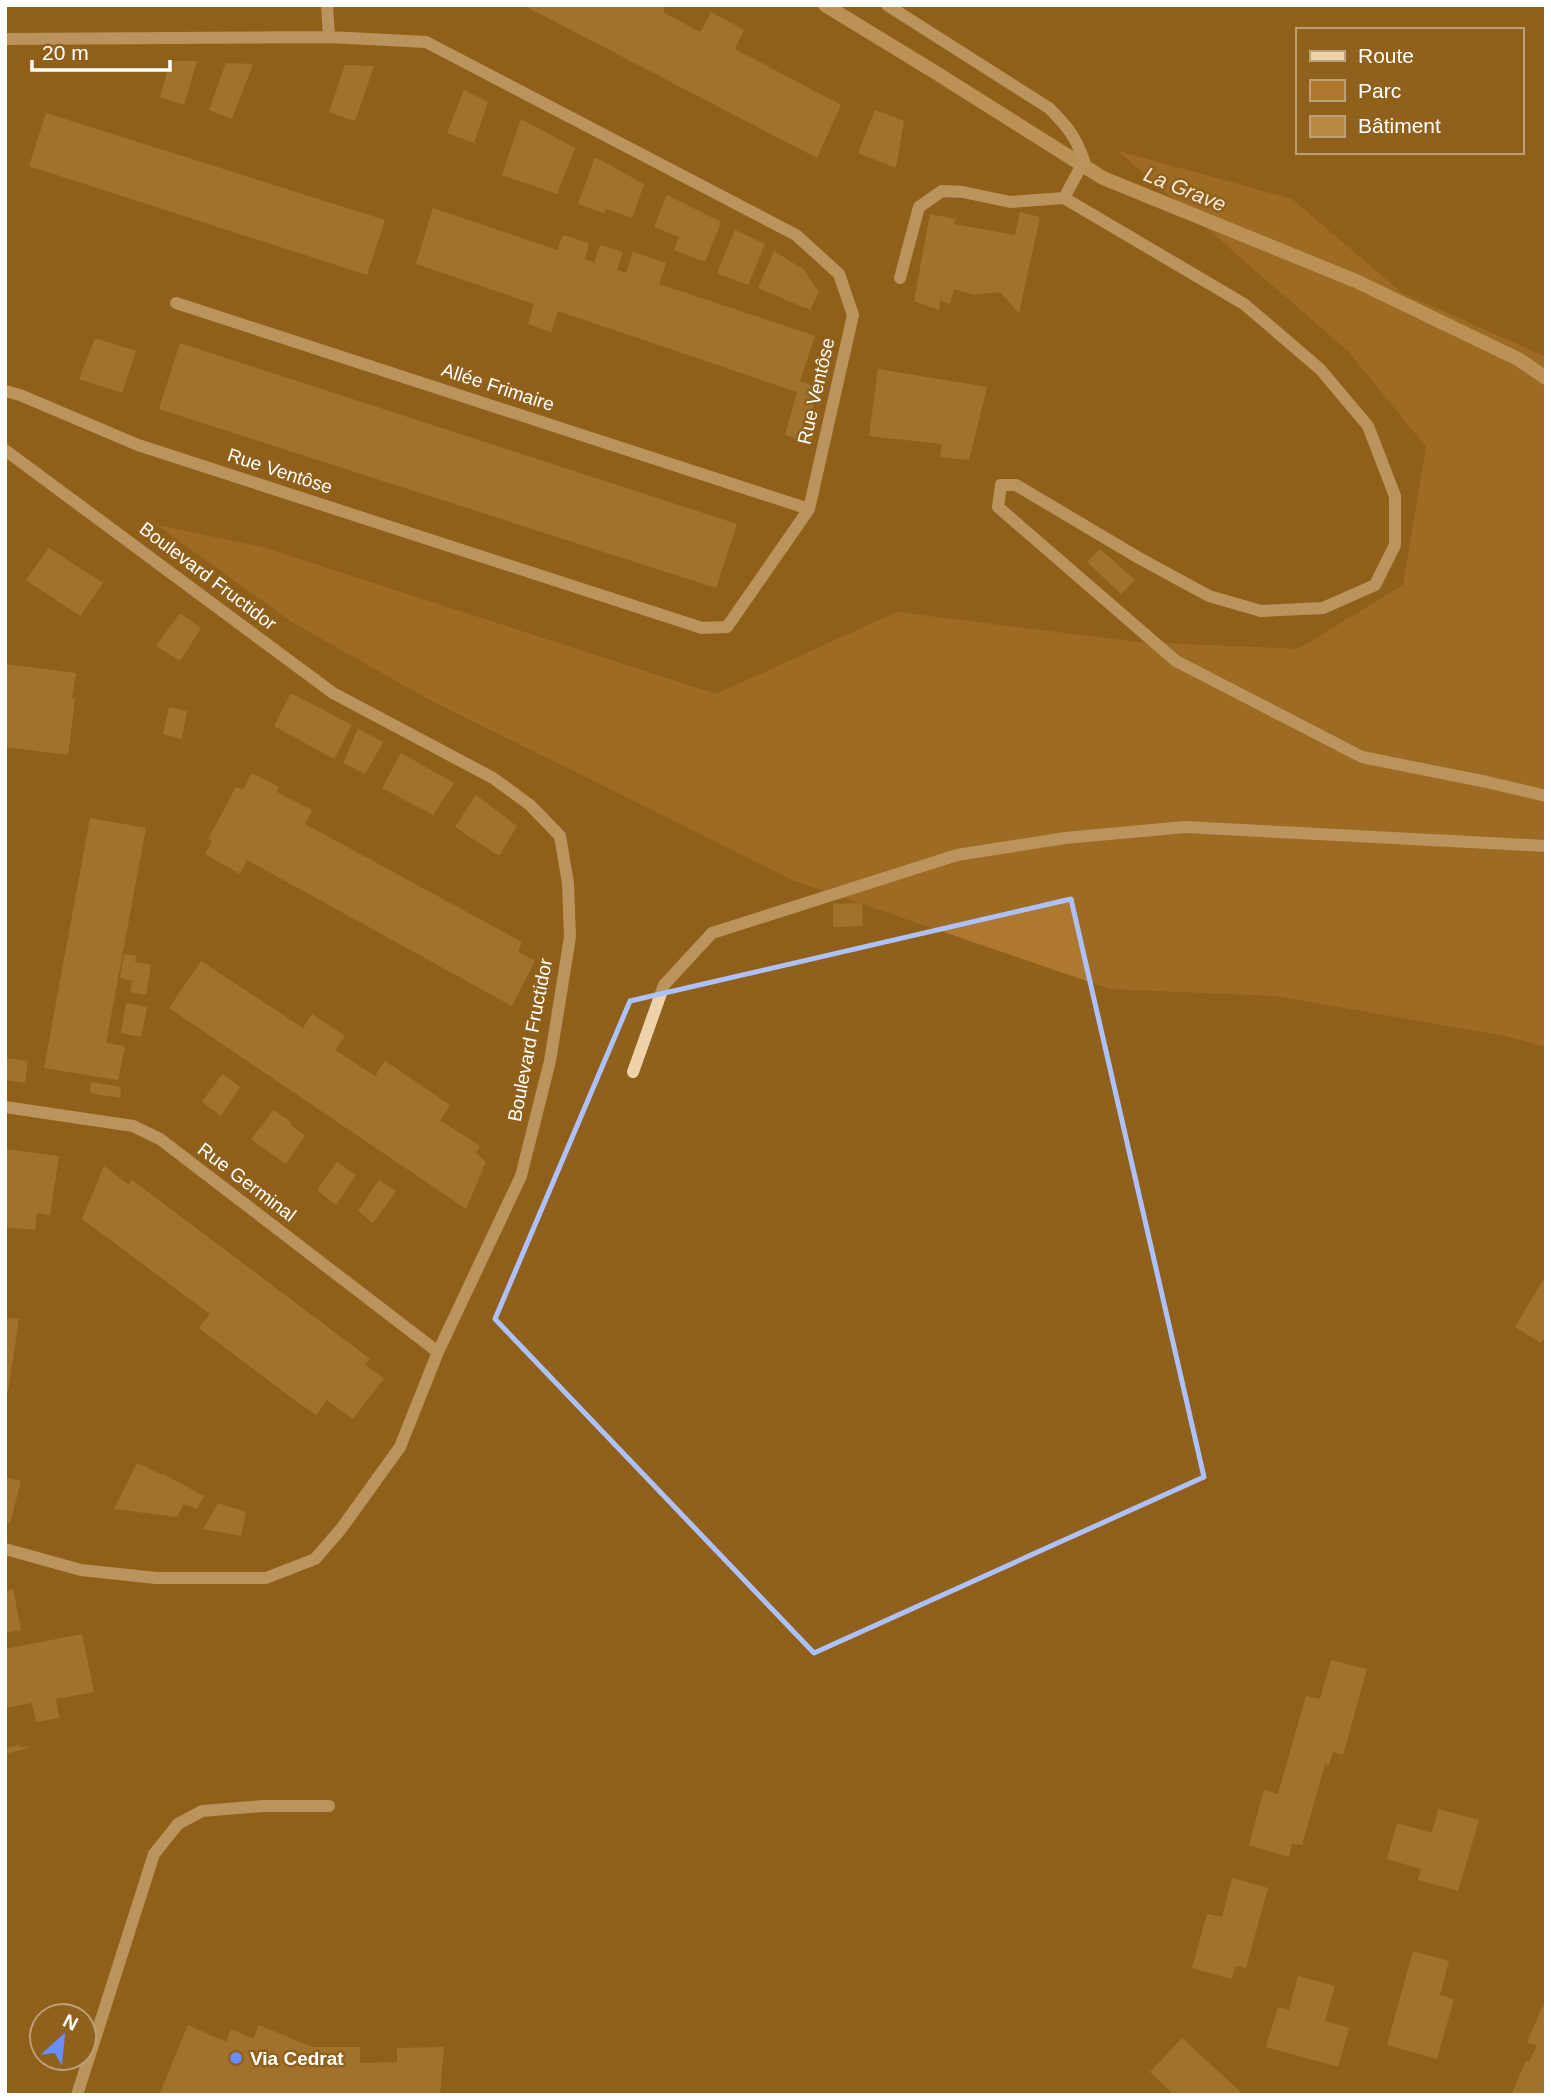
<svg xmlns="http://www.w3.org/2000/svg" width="1551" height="2100" viewBox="0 0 1551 2100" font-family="Helvetica,sans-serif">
  <rect width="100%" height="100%" fill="#90611c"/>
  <path fill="#ae792f" d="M 1118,151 L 1292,199 L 1402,293 L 1546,357 L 1546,1047 L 1506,1036 L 1275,996 L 1110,989 L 795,881 L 426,698 L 292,622 L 157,525 L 262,547 L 716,694 L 897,612 L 1137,642 L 1298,649 L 1403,585 L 1426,447 L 1349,352 Z"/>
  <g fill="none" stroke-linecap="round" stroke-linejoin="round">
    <path stroke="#f0cc9d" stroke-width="14" d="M 825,5 L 938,74 L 1103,178 L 1356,281 L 1518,359 L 1546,378"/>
  </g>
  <path fill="#b88844" d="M 523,5 L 666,5 L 663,12 L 700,32 L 711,12 L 744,30 L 735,49 L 841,105 L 817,158 Z
    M 170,61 L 197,61 L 184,105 L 160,97 Z
    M 226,63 L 253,64 L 232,119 L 209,110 Z
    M 345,65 L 374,66 L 355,121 L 329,112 Z
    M 464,90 L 488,102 L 474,143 L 447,133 Z
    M 875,110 L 904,121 L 896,168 L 858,153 Z
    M 46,113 L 385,220 L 367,275 L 29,166 Z
    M 521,119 L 575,148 L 557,194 L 502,175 Z
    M 595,157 L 644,184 L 632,218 L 606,209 L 604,213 L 578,204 Z
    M 667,195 L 721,222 L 705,262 L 674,250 L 679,237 L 654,227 Z
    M 433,208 L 557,250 L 563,235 L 589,243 L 585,259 L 594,263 L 600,245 L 623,252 L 617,270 L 626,273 L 633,252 L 666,263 L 659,284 L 815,336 L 800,381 L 815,387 L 813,412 L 819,415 L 811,444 L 785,435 L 797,392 L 558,311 L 551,332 L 528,324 L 534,304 L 416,264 Z
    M 1020,212 L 1040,217 L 1019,313 L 1000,292 L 974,295 L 954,289 L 950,304 L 940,300 L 939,310 L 914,301 L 930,214 L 956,219 L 954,224 L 1015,235 Z
    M 735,230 L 765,244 L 748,285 L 717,273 Z
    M 774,251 L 803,269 L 819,292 L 810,310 L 758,288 Z
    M 95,338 L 136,351 L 122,393 L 79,379 Z
    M 180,343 L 737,524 L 716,588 L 159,409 Z
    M 878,369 L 987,387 L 969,460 L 940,457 L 942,444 L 869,436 Z
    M 49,548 L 103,583 L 80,616 L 26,580 Z
    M 1100,549 L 1135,580 L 1121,594 L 1087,562 Z
    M 180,613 L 201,628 L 180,661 L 156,646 Z
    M 5,664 L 76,673 L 72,698 L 75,699 L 68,755 L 5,747 Z
    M 291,693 L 352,725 L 334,759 L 274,726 Z
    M 169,707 L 187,711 L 182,739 L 163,734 Z
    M 358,729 L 383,742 L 365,774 L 343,763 Z
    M 401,753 L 454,783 L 433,815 L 382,788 Z
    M 252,773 L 279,787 L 277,792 L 312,810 L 305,824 L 522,942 L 518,952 L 535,961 L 512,1006 L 247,860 L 240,874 L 205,854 L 212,841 L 208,839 L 236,787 L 243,790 Z
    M 476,795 L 517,826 L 499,856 L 455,827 Z
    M 90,818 L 146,828 L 106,1043 L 125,1046 L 118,1080 L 44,1068 Z
    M 862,903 L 863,926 L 833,927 L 833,904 Z
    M 124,954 L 136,956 L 135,962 L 151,965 L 146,995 L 130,992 L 132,981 L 120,978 Z
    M 201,961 L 303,1028 L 312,1014 L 345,1036 L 335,1050 L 375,1076 L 385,1061 L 450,1105 L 440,1120 L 480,1146 L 476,1153 L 486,1162 L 466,1209 L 169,1008 Z
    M 126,1003 L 147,1007 L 141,1037 L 121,1033 Z
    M 5,1058 L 28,1061 L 25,1083 L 5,1080 Z
    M 222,1074 L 240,1087 L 221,1116 L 202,1102 Z
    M 91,1082 L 121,1087 L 120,1098 L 90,1093 Z
    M 274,1110 L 292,1123 L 290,1125 L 305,1135 L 286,1164 L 251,1139 Z
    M 5,1149 L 59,1156 L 50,1215 L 37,1213 L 35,1230 L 5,1227 Z
    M 337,1162 L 356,1175 L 336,1205 L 317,1190 Z
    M 104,1166 L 129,1185 L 132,1180 L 370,1359 L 365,1365 L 384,1378 L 353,1419 L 327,1400 L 316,1415 L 281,1390 L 199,1328 L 210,1314 L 82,1219 Z
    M 379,1180 L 396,1191 L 373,1223 L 358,1211 Z
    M 1543,1280 L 1546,1282 L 1546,1335 L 1541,1343 L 1515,1327 Z
    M 5,1318 L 19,1319 L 8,1392 L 5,1391 Z
    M 137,1463 L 162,1475 L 163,1474 L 204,1496 L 197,1509 L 184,1504 L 177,1517 L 114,1509 Z
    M 5,1477 L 21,1481 L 10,1523 L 5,1522 Z
    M 218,1503 L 246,1512 L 241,1536 L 203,1529 Z
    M 13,1589 L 21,1630 L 5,1633 L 5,1591 Z
    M 82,1634 L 94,1692 L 56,1699 L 59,1718 L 36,1722 L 32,1703 L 5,1708 L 5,1649 Z
    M 1331,1660 L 1367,1669 L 1343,1755 L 1333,1752 L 1329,1765 L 1325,1764 L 1302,1845 L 1292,1844 L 1289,1857 L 1249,1845 L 1264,1790 L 1278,1794 L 1306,1696 L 1320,1699 Z
    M 20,1745 L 21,1748 L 27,1746 L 28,1748 L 5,1754 L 5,1748 Z
    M 1438,1809 L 1479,1820 L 1458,1891 L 1418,1880 L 1421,1869 L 1387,1859 L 1397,1823 L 1432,1833 Z
    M 1232,1878 L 1268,1888 L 1246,1968 L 1236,1966 L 1231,1979 L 1192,1968 L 1207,1914 L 1222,1917 Z
    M 1413,1951 L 1449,1961 L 1440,1995 L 1454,1999 L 1437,2059 L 1387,2045 Z
    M 1298,1976 L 1335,1986 L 1325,2021 L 1349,2028 L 1338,2067 L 1266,2047 L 1278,2007 L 1289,2010 Z
    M 1546,1999 L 1546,2095 L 1511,2095 L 1526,2061 L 1529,2062 L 1537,2046 L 1527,2042 Z
    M 188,2025 L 226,2042 L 231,2029 L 253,2039 L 259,2025 L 312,2047 L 360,2047 L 360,2063 L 397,2062 L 397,2048 L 444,2047 L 440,2095 L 159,2095 Z
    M 1182,2038 L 1244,2095 L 1174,2095 L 1150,2072 Z"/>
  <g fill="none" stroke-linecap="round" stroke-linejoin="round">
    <path stroke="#eed2aa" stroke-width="12" d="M 327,5 L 329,37
      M 887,5 L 1049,108 C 1067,126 1076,137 1084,161 L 1064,198 L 1010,202 L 963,192 L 942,191 L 919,207 L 900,278
      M 5,39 L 329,37 L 426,42 L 796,235 L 839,274 L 853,315 L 809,509 L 727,627 L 702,628 L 138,445 L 20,395 L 5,391
      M 1064,198 L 1244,304 L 1320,369 L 1368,426 L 1395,496 L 1395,545 L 1375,585 L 1323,608 L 1261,611 L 1209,596 L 1139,558 L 1016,485 L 1001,485 L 998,507 L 1176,661 L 1362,757 L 1487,782 L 1546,796
      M 176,303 L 809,509
      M 5,450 L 333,693 L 493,778 L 530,805 L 560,836 L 568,883 L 570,937 L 550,1061 L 521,1176 L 438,1352 L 400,1447 L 341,1529 L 315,1559 L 266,1578 L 156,1578 L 81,1570 L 5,1549
      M 633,1072 L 664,985 L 712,933 L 957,855 L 1065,838 L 1185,827 L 1546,846
      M 5,1107 L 133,1126 L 160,1139 L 438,1352
      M 77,2095 L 154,1854 L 178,1824 L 202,1811 L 263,1806 L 329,1806"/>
  </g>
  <path d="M0 0H1551V2100H0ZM 1071,899 L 1204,1477 L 814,1653 L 495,1319 L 630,1001 Z" fill="#90611c" fill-opacity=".55" fill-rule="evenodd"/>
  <path fill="none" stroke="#acc1fe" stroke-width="5" stroke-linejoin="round" d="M 1071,899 L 1204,1477 L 814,1653 L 495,1319 L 630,1001 Z"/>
  <circle fill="#688efe" stroke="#90611c" stroke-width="2.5" cx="236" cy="2058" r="7"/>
  <g text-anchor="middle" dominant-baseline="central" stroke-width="5" stroke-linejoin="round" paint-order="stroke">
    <g font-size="19" fill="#fff" stroke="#90611c">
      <text transform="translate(498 387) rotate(18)">Allée Frimaire</text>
      <text transform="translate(816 391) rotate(-77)">Rue Ventôse</text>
      <text transform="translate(280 471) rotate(18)">Rue Ventôse</text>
      <text transform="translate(208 576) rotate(37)">Boulevard Fructidor</text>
      <text transform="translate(530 1040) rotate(-79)">Boulevard Fructidor</text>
      <text transform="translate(247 1182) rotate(37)">Rue Germinal</text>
    </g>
    <g font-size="19" font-weight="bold" fill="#fff" stroke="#90611c" text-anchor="start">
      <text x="250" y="2058">Via Cedrat</text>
    </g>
    <g font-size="21" font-style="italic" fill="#f9e9d3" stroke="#90611c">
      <text transform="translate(1185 189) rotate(22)">La Grave</text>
    </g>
  </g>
  <rect width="1551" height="2100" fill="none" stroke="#ffffff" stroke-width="14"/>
  <rect x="1296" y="28" width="228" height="126" fill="#90611c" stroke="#bca077" stroke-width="2"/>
  <rect x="1310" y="51" width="35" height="10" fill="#eed2aa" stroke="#bca077" stroke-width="2"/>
  <text x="1358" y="63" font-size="21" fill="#ffffff">Route</text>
  <rect x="1310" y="80" width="35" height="21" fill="#ae792f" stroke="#bca077" stroke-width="2"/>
  <text x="1358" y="98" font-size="21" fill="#ffffff">Parc</text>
  <rect x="1310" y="116" width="35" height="21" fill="#b88844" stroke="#bca077" stroke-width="2"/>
  <text x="1358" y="133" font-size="21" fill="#ffffff">Bâtiment</text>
  <g transform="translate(63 2037) rotate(27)"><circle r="33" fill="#90611c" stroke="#bca077" stroke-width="2"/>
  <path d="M0-5L12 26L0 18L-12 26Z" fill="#688efe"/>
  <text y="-10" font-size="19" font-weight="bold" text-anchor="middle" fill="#ffffff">N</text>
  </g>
  <path d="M32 60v10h138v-10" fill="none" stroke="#ffffff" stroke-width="3.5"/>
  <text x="42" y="60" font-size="21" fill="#ffffff" stroke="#90611c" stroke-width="5" paint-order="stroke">20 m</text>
</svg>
